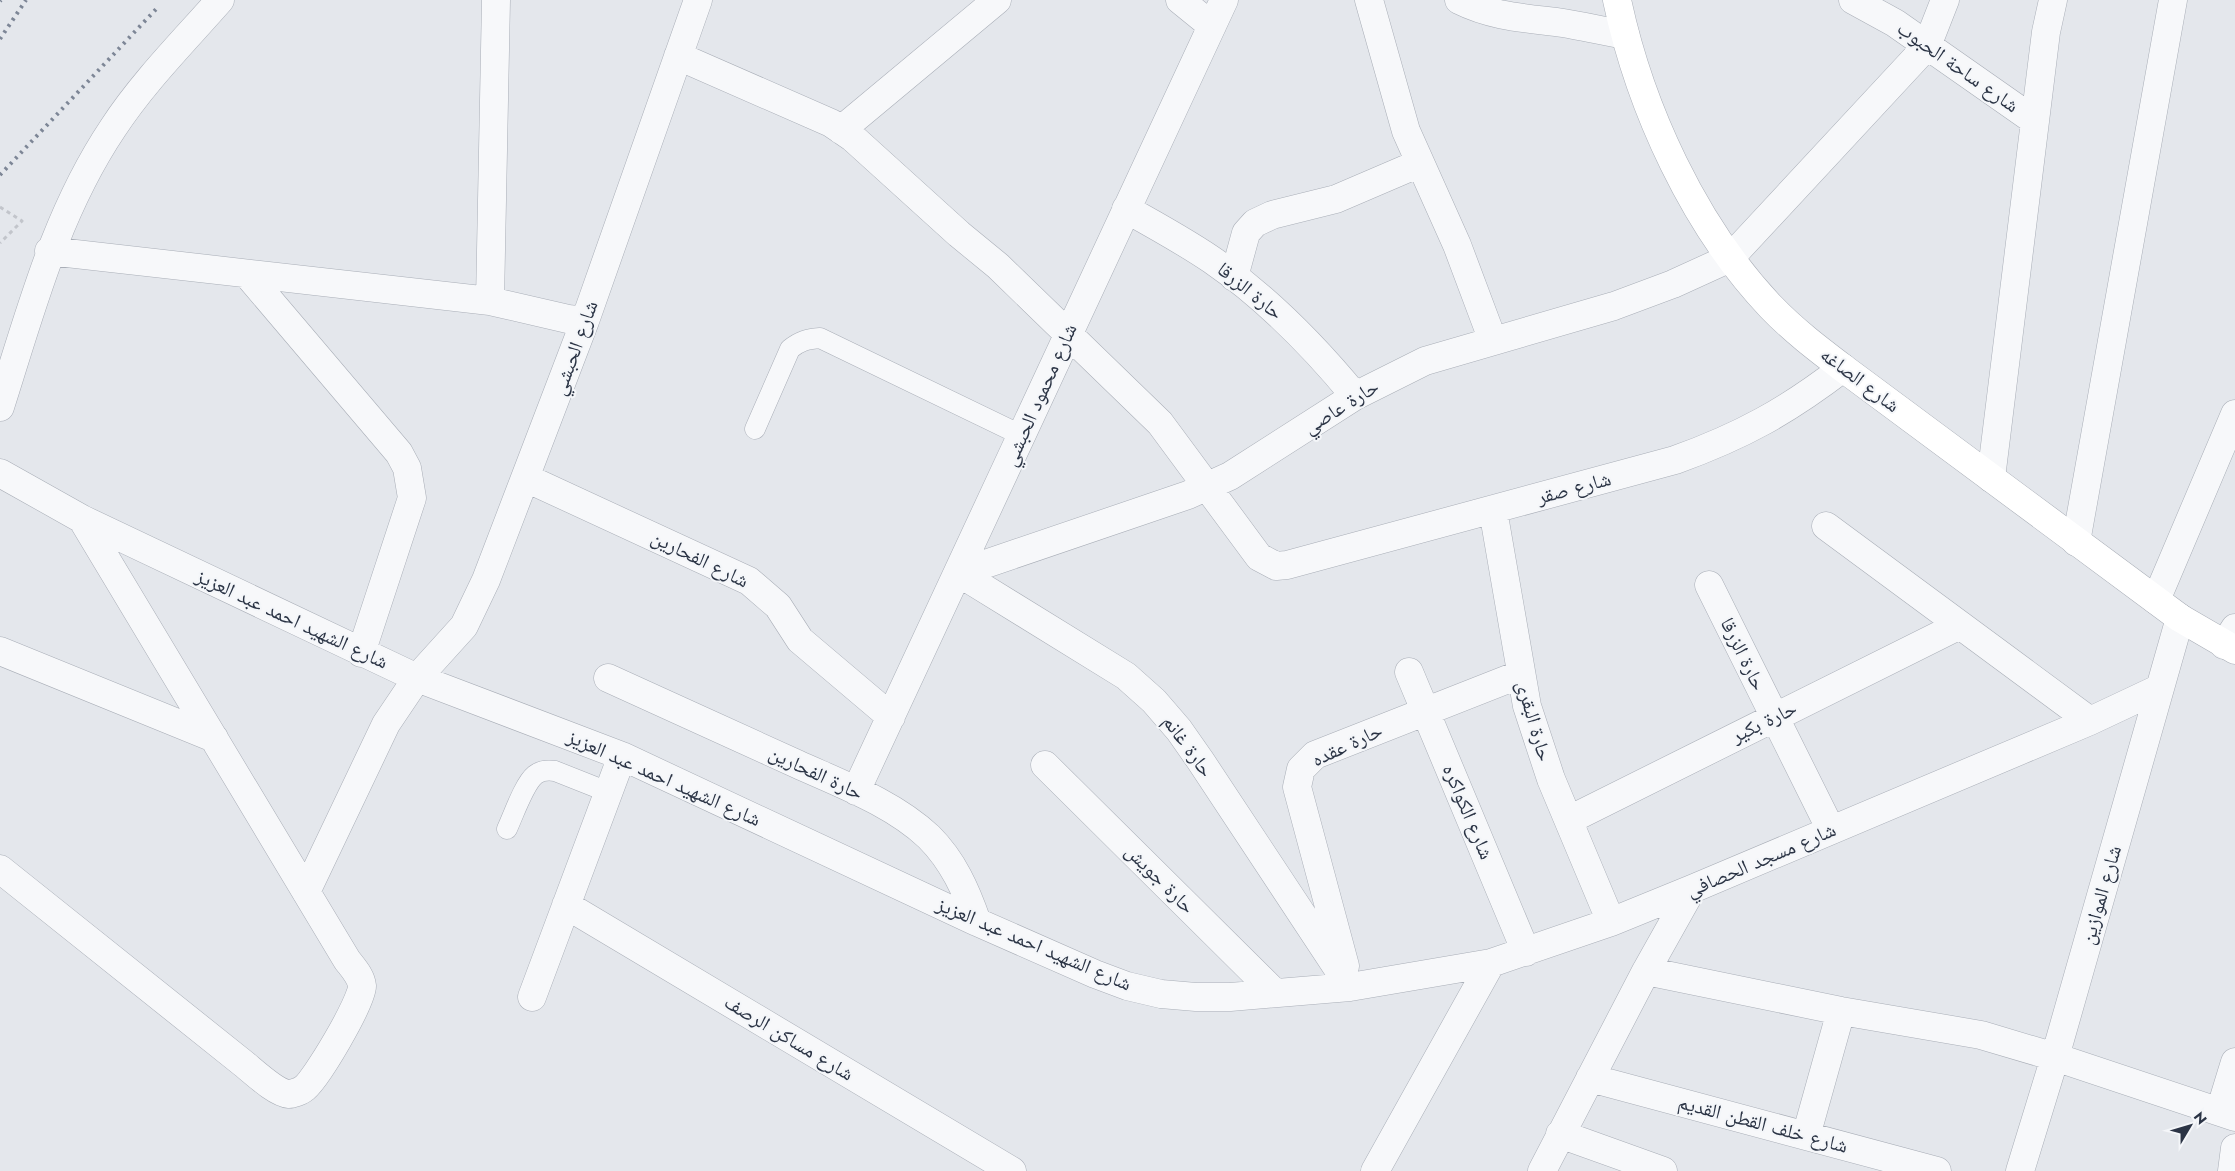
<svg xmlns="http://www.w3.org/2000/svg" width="2235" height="1171" viewBox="0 0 2235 1171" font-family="Jost,'Noto Naskh Arabic',sans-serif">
  <rect width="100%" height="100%" fill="#e4e7ec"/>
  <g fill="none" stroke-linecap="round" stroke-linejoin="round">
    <defs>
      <path id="lane" d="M 755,429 L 790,349 C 800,341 807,339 820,338 L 1023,436
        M 507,829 C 514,814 524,784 535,775 C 541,770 548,770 555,771 L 608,792"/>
      <path id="street" d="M 1180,0 L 1212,26
        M 1369,0 L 1406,131 L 1457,245 L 1493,341
        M 1459,0 C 1491,16 1522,18 1556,22 C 1579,25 1602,31 1625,35
        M 1853,0 L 1895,23 L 2035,121
        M 678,56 L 831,123 L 853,138 L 959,234 L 998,266 L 1160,423 L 1259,557 L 1276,566 L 1287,565 L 1675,460 C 1742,436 1787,411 1843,368
        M 841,130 L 997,0
        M 1126,209 C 1155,225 1184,241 1212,260 C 1267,298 1313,345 1355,396
        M 49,251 L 490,301 L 568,319 L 585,321
        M 247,274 L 399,453 L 407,468 L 412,498 L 361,653
        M 1234,277 L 1246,233 L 1255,223 L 1272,215 L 1336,199 L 1420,163
        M 490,301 L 496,0
        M 0,407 C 31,310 56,213 113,128 C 143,82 184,41 220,0
        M 0,473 L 82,519 L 417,678 L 622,756 L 977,922 L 1095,974 L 1127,986 L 1161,994 L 1196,997 L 1230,997 L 1350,987 L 1491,963 L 1611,922 L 1692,889 L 2090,721 L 2158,689
        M 526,478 L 749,581 L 778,606 L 800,640 L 891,717
        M 1991,478 L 2046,32 L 2053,0
        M 1493,510 L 1527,706 L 1551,779 L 1611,922
        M 1826,526 L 2090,721
        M 2076,542 L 2173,0
        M 959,573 L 1188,495 L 1230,476 L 1355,396 L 1425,361 L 1614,306 L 1673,284 L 1730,258 L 1927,46 L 1945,0
        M 959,573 L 1126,676 L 1154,701 L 1179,730 L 1200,760 L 1350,987
        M 1709,585 L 1831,830
        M 2156,600 L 2235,414
        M 2224,645 L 2235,628
        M 0,651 L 214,738
        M 1409,672 L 1526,952
        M 608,678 C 671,707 734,735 797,764 C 841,784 893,803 929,837 C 953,861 966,890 977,922
        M 1045,765 L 1274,992
        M 856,791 L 1224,0
        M 1569,820 L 1960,625
        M 0,869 L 244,1064 C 254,1072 276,1093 289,1094 C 292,1094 301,1091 303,1089 C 315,1082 363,1000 362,986 C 361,976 353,968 347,960 L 82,519
        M 306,892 L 386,724 L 417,678 L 464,626 L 486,580 L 585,321 L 698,0
        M 566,905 L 1012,1171
        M 1345,966 L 1297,787 L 1301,769 L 1315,755 L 1521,674
        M 1646,971 L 1841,1011 L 1981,1035 L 2055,1057 L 2235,1117
        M 532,997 L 622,756
        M 1590,1078 L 1937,1171
        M 2220,1111 L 2235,1062
        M 1560,1134 L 1663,1171
        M 1806,1136 L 1841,1011
        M 1375,1171 L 1491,963
        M 1542,1171 L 1646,971 L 1692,889
        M 2020,1171 L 2055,1057 L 2180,618
        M 2232,1171 L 2235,1148"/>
      <path id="secondary" d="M 1617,0 C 1640,108 1694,226 1771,307 C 1793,330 1818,349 1843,368 L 2180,618 L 2235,650"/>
    </defs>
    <use href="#lane" stroke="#a9aeb7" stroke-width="21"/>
    <use href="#street" stroke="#a9aeb7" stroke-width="29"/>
    <use href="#secondary" stroke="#a9aeb7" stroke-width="29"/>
    <path stroke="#c2c5cb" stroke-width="3" stroke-dasharray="4 4" stroke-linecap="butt" d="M 0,207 L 22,221 L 0,243"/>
    <use href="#lane" stroke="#f7f8fa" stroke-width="20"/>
    <use href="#street" stroke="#f7f8fa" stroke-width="28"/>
    <use href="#secondary" stroke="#fff" stroke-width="28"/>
    <path stroke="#7d8696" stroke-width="4" stroke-dasharray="2.5 5" stroke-linecap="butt" d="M 0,1 L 1,0
      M 0,39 L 26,0
      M 0,175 L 159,6"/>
  </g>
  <g text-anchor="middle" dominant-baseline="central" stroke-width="4" stroke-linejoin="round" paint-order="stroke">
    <g font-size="20" fill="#2b3445" stroke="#f4f6f9">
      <text transform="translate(1958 67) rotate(35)">شارع ساحة الحبوب</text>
      <text transform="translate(1250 291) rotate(39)">حارة الزرقا</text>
      <text transform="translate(575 348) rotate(-70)">شارع الحبشي</text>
      <text transform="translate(1860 380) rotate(37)">شارع الصاغه</text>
      <text transform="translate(1040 395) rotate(-66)">شارع محمود الحبشي</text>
      <text transform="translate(1341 407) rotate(-32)">حارة عاصي</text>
      <text transform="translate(1574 488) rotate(-15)">شارع صقر</text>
      <text transform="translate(700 559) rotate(26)">شارع الفحارين</text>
      <text transform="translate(292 619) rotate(25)">شارع الشهيد احمد عبد العزيز</text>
      <text transform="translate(1743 654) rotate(64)">حارة الزرقا</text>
      <text transform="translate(1534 721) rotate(74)">حارة البقرى</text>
      <text transform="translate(1764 722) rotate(-26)">حارة بكير</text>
      <text transform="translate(1347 745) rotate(-25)">حارة عقده</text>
      <text transform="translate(1188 746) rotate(54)">حارة غانم</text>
      <text transform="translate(816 773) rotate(25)">حارة الفحارين</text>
      <text transform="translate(664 778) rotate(24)">شارع الشهيد احمد عبد العزيز</text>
      <text transform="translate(1468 812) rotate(67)">شارع الكواكره</text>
      <text transform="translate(1761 860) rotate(-23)">شارع مسجد الحصافي</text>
      <text transform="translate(1160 879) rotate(45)">حارة جويش</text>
      <text transform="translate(2101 895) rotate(-74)">شارع الموازين</text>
      <text transform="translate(1034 944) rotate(23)">شارع الشهيد احمد عبد العزيز</text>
      <text transform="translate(789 1038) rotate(31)">شارع مساكن الرصف</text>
      <text transform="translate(1763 1124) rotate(15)">شارع خلف القطن القديم</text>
    </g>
  </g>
  <g transform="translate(2190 1126) rotate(52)" stroke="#f4f6f9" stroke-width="4" paint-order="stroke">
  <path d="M0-4L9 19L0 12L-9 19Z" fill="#2b3445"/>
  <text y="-8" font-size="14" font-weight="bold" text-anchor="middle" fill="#2b3445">N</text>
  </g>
</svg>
